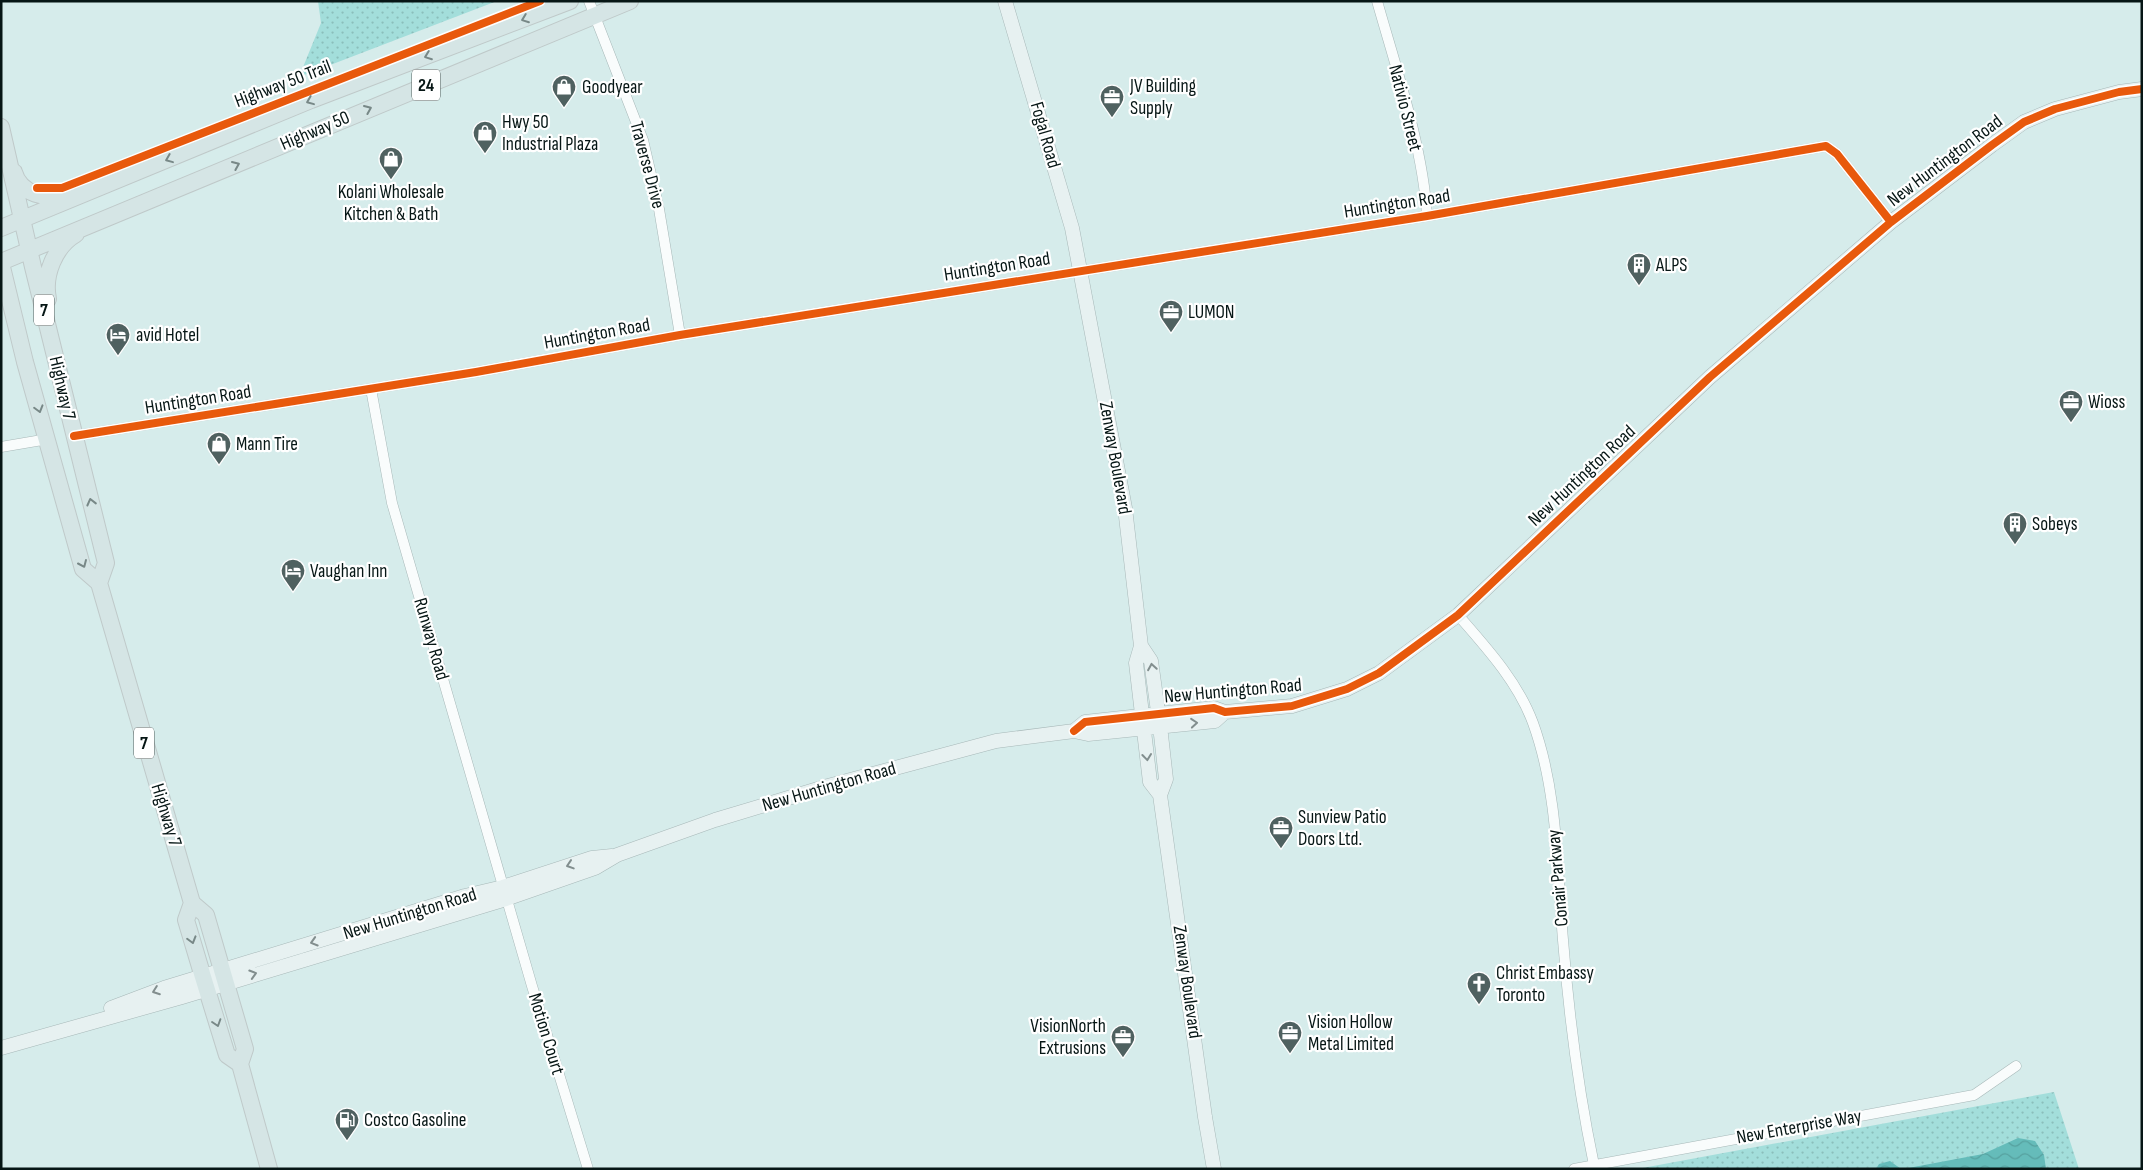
<svg xmlns="http://www.w3.org/2000/svg" width="2143" height="1170" viewBox="0 0 2143 1170" font-family="'Sofia Sans Condensed',sans-serif">
  <defs>
    <pattern id="grass-dots" width="8" height="8" patternUnits="userSpaceOnUse" patternTransform="scale(1.25)"><rect width="8" height="8" fill="#a3dedb"/><path d="M2 2h.1M6 6h.1" fill="none" stroke="#8bbebb" stroke-width="1.8" stroke-linecap="round"/></pattern>
    <pattern id="water-waves" width="16" height="10" patternUnits="userSpaceOnUse" patternTransform="scale(1.25)"><rect width="16" height="10" fill="#65bcba"/><path d="M0 5q4-4 8 0t8 0" fill="none" stroke="#56a19f"/></pattern>
  </defs>
  <rect width="100%" height="100%" fill="#d6eceb"/>
  <path fill="url(#grass-dots)" d="M 318,1 L 497,1 L 299,77 L 321,23 Z
    M 2054,1092 L 2079,1169 L 1637,1169 Z"/>
  <path fill="url(#water-waves)" d="M 2018,1138 L 2035,1141 L 2044,1155 L 2046,1169 L 1903,1169 L 1983,1154 Z
    M 1890,1161 L 1901,1169 L 1876,1169 L 1879,1164 Z"/>
  <g fill="none" stroke-linecap="round" stroke-linejoin="round">
    <defs>
      <path id="street" d="M 589,1 L 643,140 L 659,209 L 680,335
        M 1377,1 C 1396,68 1423,147 1427,216
        M 371,389 L 392,503 L 532,986 L 588,1169
        M 74,436 L 476,372 L 680,335 L 1427,216 L 1826,146 L 1837,154 L 1891,222
        M 1,447 L 48,439
        M 1458,615 C 1486,647 1518,682 1533,723 C 1558,792 1557,868 1563,940 C 1569,1017 1578,1089 1594,1165
        M 1574,1169 L 1974,1095 L 2016,1066"/>
      <path id="secondary" d="M 1005,1 L 1072,228 L 1125,508 L 1141,646 L 1136,663 L 1150,782 L 1160,795 L 1205,1117 L 1214,1169
        M 1141,646 L 1151,661 L 1160,726 L 1166,779 L 1160,795
        M 1074,731 L 1085,722 L 1214,708 L 1225,712 L 1292,706 L 1347,689 L 1379,673 L 1458,615 L 1710,377 L 1891,222 L 1992,145 L 2024,122 L 2055,109 L 2119,92 L 2142,89
        M 111,1008 L 164,988 L 465,896 L 503,887 L 592,858 L 612,856
        M 1,1048 L 182,997 L 506,899 L 595,868 L 617,855 L 715,820 L 828,786 L 996,741 L 1074,731 L 1088,734 L 1215,721 L 1225,712"/>
      <path id="primary" d="M 1,127 L 33,267 L 106,563 L 99,583
        M 14,172 C 20,194 47,201 67,193
        M 1,228 L 311,100 L 570,1
        M 1,262 L 630,1
        M 1,263 L 25,362 L 83,569 L 99,583 L 192,903 L 186,920 L 203,977 L 227,1055 L 240,1064
        M 48,299 C 43,275 55,246 76,234
        M 192,903 L 206,915 L 245,1049 L 240,1064 L 269,1169"/>
    </defs>
    <use href="#street" stroke="#a7b8b8" stroke-width="11"/>
    <use href="#secondary" stroke="#a7b8b8" stroke-width="15"/>
    <use href="#primary" stroke="#bfc9c9" stroke-width="18"/>
    <use href="#street" stroke="#f9fcfc" stroke-width="10"/>
    <use href="#secondary" stroke="#e7f1f1" stroke-width="14"/>
    <use href="#primary" stroke="#d5e5e5" stroke-width="16"/>
    <defs>
      <path id="cycleway" d="M 37,188 L 62,188 L 540,1
        M 74,436 L 476,372 L 680,335 L 1427,216 L 1826,146 L 1837,154 L 1891,222
        M 1074,731 L 1085,722 L 1214,708 L 1225,712 L 1292,706 L 1347,689 L 1379,673 L 1458,615 L 1710,377 L 1891,222 L 1992,145 L 2024,122 L 2055,109 L 2119,92 L 2142,89"/>
    </defs>
    <use href="#cycleway" stroke="#fff" stroke-width="11"/>
    <use href="#cycleway" stroke="#e8590c" stroke-width="8"/>
  </g>
  <defs><path id="oneway-chevron" d="M-2-3.5L2.5 0L-2 3.5" fill="none" stroke-width="1.6" stroke-linecap="round" stroke-linejoin="round" transform="scale(1.25)"/></defs>
  <g stroke="#788887">
    <use href="#oneway-chevron" transform="translate(525 19) rotate(159)"/>
    <use href="#oneway-chevron" transform="translate(428 56) rotate(159)"/>
    <use href="#oneway-chevron" transform="translate(310 101) rotate(158)"/>
    <use href="#oneway-chevron" transform="translate(368 109) rotate(-23)"/>
    <use href="#oneway-chevron" transform="translate(169 159) rotate(158)"/>
    <use href="#oneway-chevron" transform="translate(236 165) rotate(-23)"/>
    <use href="#oneway-chevron" transform="translate(39 409) rotate(74)"/>
    <use href="#oneway-chevron" transform="translate(91 502) rotate(-104)"/>
    <use href="#oneway-chevron" transform="translate(83 564) rotate(66)"/>
    <use href="#oneway-chevron" transform="translate(192 940) rotate(74)"/>
    <use href="#oneway-chevron" transform="translate(217 1023) rotate(72)"/>
  </g>
  <g stroke="#828e8e">
    <use href="#oneway-chevron" transform="translate(1152 667) rotate(-99)"/>
    <use href="#oneway-chevron" transform="translate(1194 723) rotate(-5)"/>
    <use href="#oneway-chevron" transform="translate(1147 757) rotate(83)"/>
    <use href="#oneway-chevron" transform="translate(570 865) rotate(162)"/>
    <use href="#oneway-chevron" transform="translate(314 942) rotate(163)"/>
    <use href="#oneway-chevron" transform="translate(253 974) rotate(-17)"/>
    <use href="#oneway-chevron" transform="translate(156 991) rotate(160)"/>
  </g>
  <defs>
    <symbol id="shop-pin" viewBox="-11 -11 22 30"><path d="M0 17L-7.5 6A9.5 9.5 0 1 1 7.5 6Z" fill="#4f6160" stroke="#fff"/><path d="M-5-2.5h2.3a2.7 3.5 0 0 1 5.4 0H5L5.5 6h-11ZM-1.5-2.5h3a1.5 2.3 0 0 0-3 0Z" fill="#fff"/></symbol>
    <symbol id="office-pin" viewBox="-11 -11 22 30"><path d="M0 17L-7.5 6A9.5 9.5 0 1 1 7.5 6Z" fill="#4f6160" stroke="#fff"/><path d="M-6-3h4V-5.5h4V-3h4V5H-6ZM-1-4.5V-3h2v-1.5ZM-6 0V1H6V0Z" fill="#fff"/></symbol>
    <symbol id="building-pin" viewBox="-11 -11 22 30"><path d="M0 17L-7.5 6A9.5 9.5 0 1 1 7.5 6Z" fill="#4f6160" stroke="#fff"/><path d="M-4-6H4V6H1V3H-1V6H-4ZM-2.5-4.3h1.7v1.8h-1.7ZM.8-4.3h1.7v1.8H.8ZM-2.5-1h1.7V.8h-1.7ZM.8-1h1.7V.8H.8Z" fill="#fff"/></symbol>
    <symbol id="hotel-pin" viewBox="-11 -11 22 30"><path d="M0 17L-7.5 6A9.5 9.5 0 1 1 7.5 6Z" fill="#4f6160" stroke="#fff"/><path d="M-6-4.5h1.5V1H6V5H4.5V3h-9V5H-6ZM-4 0a1.8 1.8 0 1 1 3.6 0ZM.5 0V-2.5h3Q6-2.5 6 0Z" fill="#fff"/></symbol>
    <symbol id="church-pin" viewBox="-11 -11 22 30"><path d="M0 17L-7.5 6A9.5 9.5 0 1 1 7.5 6Z" fill="#4f6160" stroke="#fff"/><path d="M-1.2-6h2.4v3.5h3.3v2.4h-3.3V6h-2.4V-.1h-3.3v-2.4h3.3Z" fill="#fff"/></symbol>
    <symbol id="fuel-pin" viewBox="-11 -11 22 30"><path d="M0 17L-7.5 6A9.5 9.5 0 1 1 7.5 6Z" fill="#4f6160" stroke="#fff"/><path d="M-5.5-6h7V0h2V4h1.3V-2.5L3-4.5l.8-.8L6-3V5H2.5V1h-1V6h-7ZM-4.2-4.7v3.2H.2V-4.7Z" fill="#fff"/></symbol>
  </defs>
  <g fill-rule="evenodd">
    <use href="#shop-pin" x="550" y="73" width="28" height="38"/>
    <use href="#office-pin" x="1098" y="83" width="28" height="38"/>
    <use href="#shop-pin" x="471" y="119" width="28" height="38"/>
    <use href="#shop-pin" x="377" y="145" width="28" height="38"/>
    <use href="#building-pin" x="1625" y="251" width="28" height="38"/>
    <use href="#office-pin" x="1157" y="298" width="28" height="38"/>
    <use href="#hotel-pin" x="104" y="321" width="28" height="38"/>
    <use href="#office-pin" x="2057" y="388" width="28" height="38"/>
    <use href="#shop-pin" x="205" y="430" width="28" height="38"/>
    <use href="#building-pin" x="2001" y="510" width="28" height="38"/>
    <use href="#hotel-pin" x="279" y="557" width="28" height="38"/>
    <use href="#office-pin" x="1267" y="814" width="28" height="38"/>
    <use href="#church-pin" x="1465" y="970" width="28" height="38"/>
    <use href="#office-pin" x="1276" y="1019" width="28" height="38"/>
    <use href="#office-pin" x="1109" y="1023" width="28" height="38"/>
    <use href="#fuel-pin" x="333" y="1106" width="28" height="38"/>
  </g>
  <g text-anchor="middle" dominant-baseline="central" stroke-width="4.5" stroke-linejoin="round" paint-order="stroke">
    <g fill="#fff" stroke="#515c5b" stroke-width="1">
      <rect x="412" y="69.5" width="28" height="31" rx="4"/>
      <rect x="34" y="294.5" width="20" height="31" rx="4"/>
      <rect x="134" y="727.5" width="20" height="31" rx="4"/>
    </g>
    <g font-size="18" font-weight="bold" fill="#061615">
      <text x="426" y="85">24</text>
      <text x="44" y="310">7</text>
      <text x="144" y="743">7</text>
    </g>
    <g font-size="19" fill="#061615" stroke="#fff">
      <text transform="translate(283 84) rotate(-21)">Highway 50 Trail</text>
      <text transform="translate(1405 108) rotate(76)">Nativio Street</text>
      <text transform="translate(315 131) rotate(-23)">Highway 50</text>
      <text transform="translate(1045 135) rotate(74)">Fogal Road</text>
      <text transform="translate(1945 161) rotate(-37)">New Huntington Road</text>
      <text transform="translate(647 165) rotate(75)">Traverse Drive</text>
      <text transform="translate(1397 204) rotate(-9)">Huntington Road</text>
      <text transform="translate(997 267) rotate(-9)">Huntington Road</text>
      <text transform="translate(597 334) rotate(-10)">Huntington Road</text>
      <text transform="translate(62 388) rotate(77)">Highway 7</text>
      <text transform="translate(198 400) rotate(-9)">Huntington Road</text>
      <text transform="translate(1115 458) rotate(80)">Zenway Boulevard</text>
      <text transform="translate(1582 476) rotate(-43)">New Huntington Road</text>
      <text transform="translate(431 639) rotate(74)">Runway Road</text>
      <text transform="translate(1233 691) rotate(-5)">New Huntington Road</text>
      <text transform="translate(829 787) rotate(-16)">New Huntington Road</text>
      <text transform="translate(166 815) rotate(73)">Highway 7</text>
      <text transform="translate(1558 878) rotate(-95)">Conair Parkway</text>
      <text transform="translate(410 914) rotate(-17)">New Huntington Road</text>
      <text transform="translate(1187 982) rotate(82)">Zenway Boulevard</text>
      <text transform="translate(546 1034) rotate(73)">Motion Court</text>
      <text transform="translate(1799 1127) rotate(-10)">New Enterprise Way</text>
    </g>
    <g font-size="19" fill="#061615" stroke="#fff" text-anchor="start">
      <text x="1130" y="86">JV Building<tspan x="1130" dy="22">Supply</tspan></text>
      <text x="582" y="87">Goodyear</text>
      <text x="502" y="122">Hwy 50<tspan x="502" dy="22">Industrial Plaza</tspan></text>
      <text x="391" y="192" text-anchor="middle">Kolani Wholesale<tspan x="391" dy="22">Kitchen &amp; Bath</tspan></text>
      <text x="1656" y="265">ALPS</text>
      <text x="1188" y="312">LUMON</text>
      <text x="136" y="335">avid Hotel</text>
      <text x="2088" y="402">Wioss</text>
      <text x="236" y="444">Mann Tire</text>
      <text x="2032" y="524">Sobeys</text>
      <text x="310" y="571">Vaughan Inn</text>
      <text x="1298" y="817">Sunview Patio<tspan x="1298" dy="22">Doors Ltd.</tspan></text>
      <text x="1496" y="973">Christ Embassy<tspan x="1496" dy="22">Toronto</tspan></text>
      <text x="1308" y="1022">Vision Hollow<tspan x="1308" dy="22">Metal Limited</tspan></text>
      <text x="1106" y="1026" text-anchor="end">VisionNorth<tspan x="1106" dy="22">Extrusions</tspan></text>
      <text x="364" y="1120">Costco Gasoline</text>
    </g>
  </g>
  <rect width="2143" height="1170" fill="none" stroke="#061615" stroke-width="5"/>
</svg>
